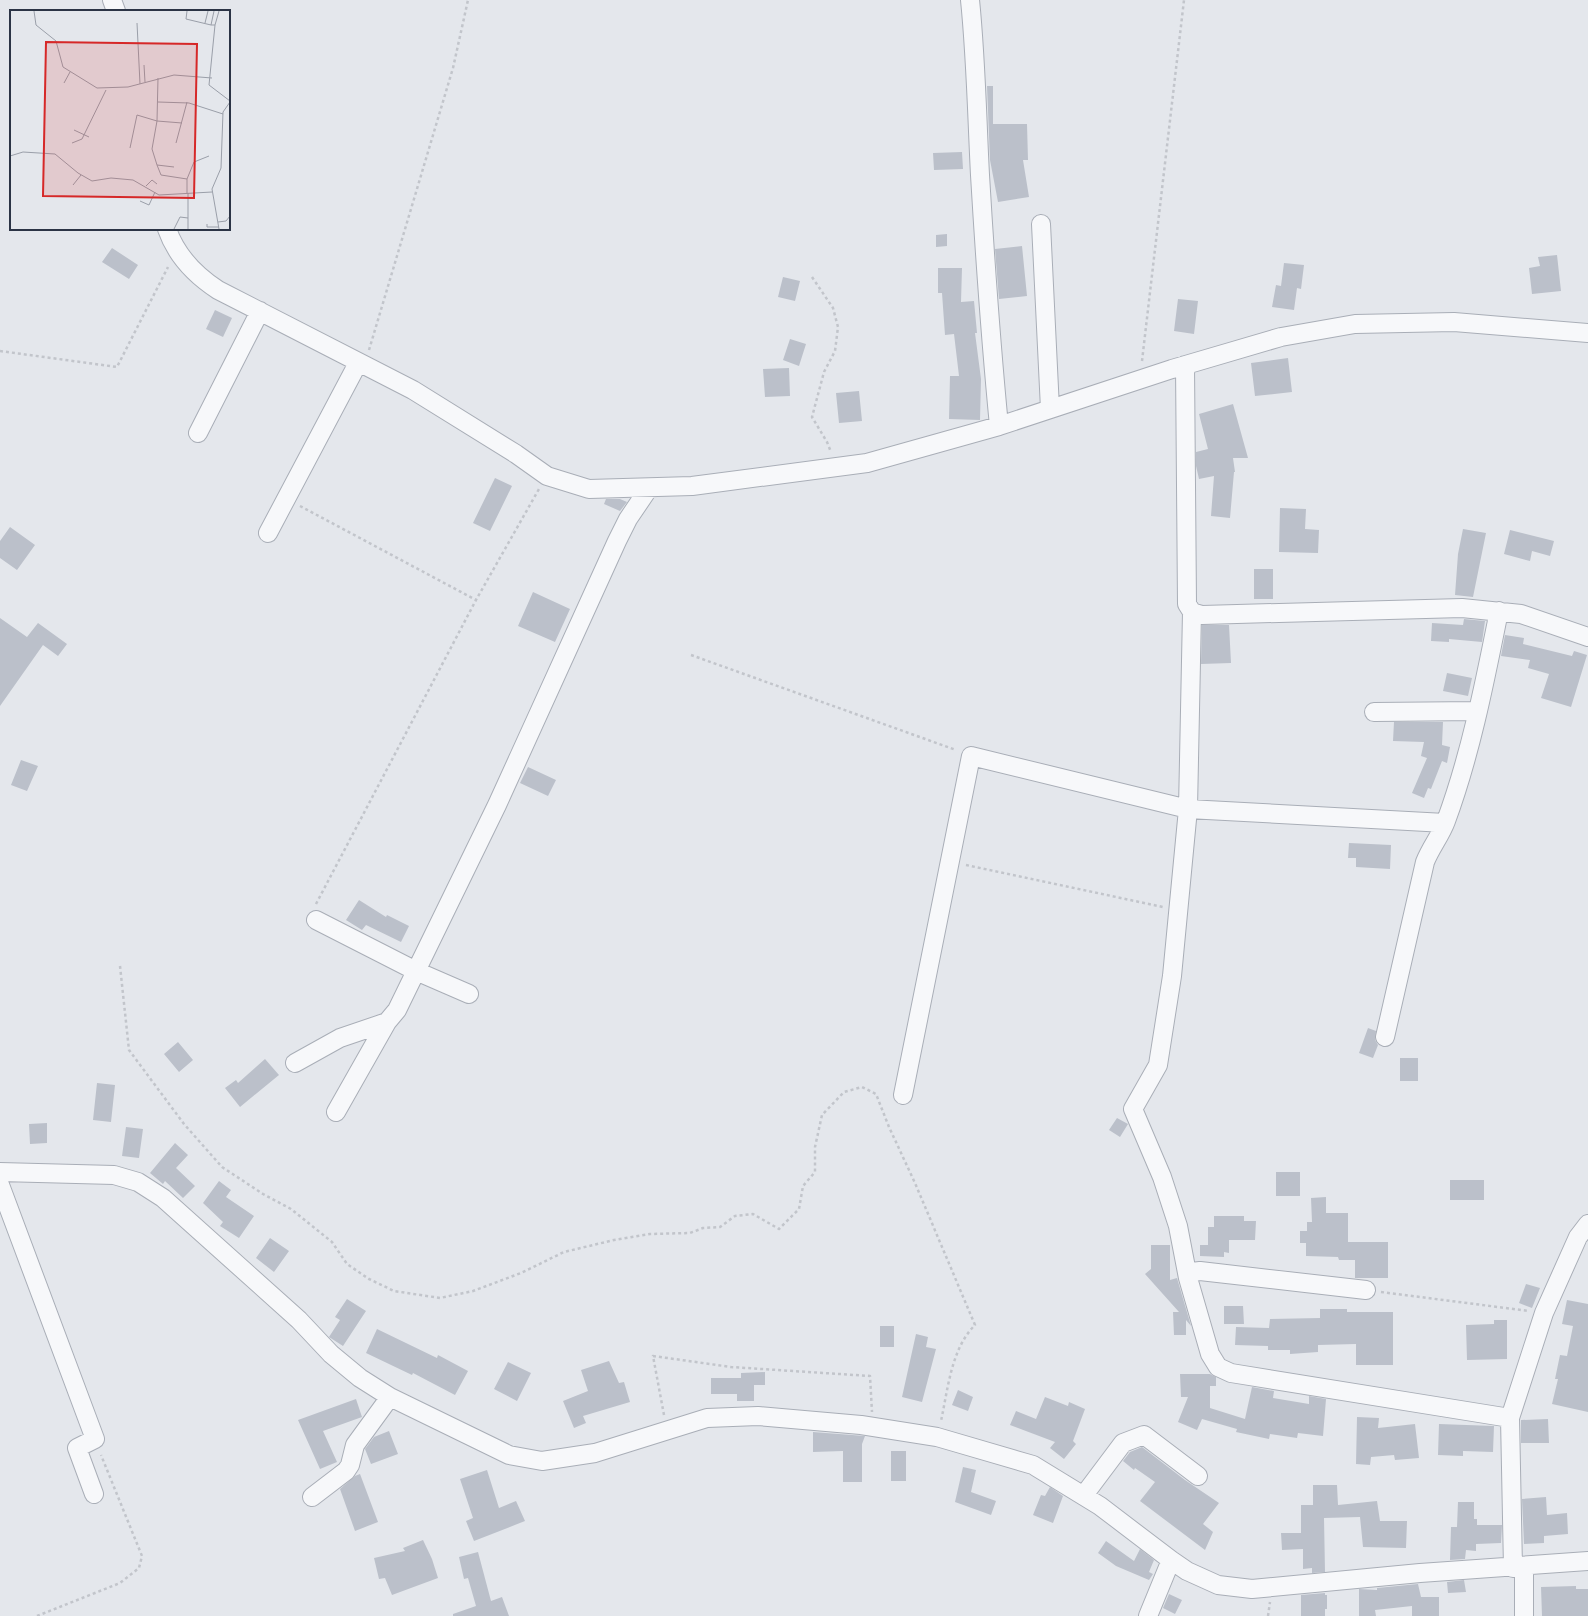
<svg xmlns="http://www.w3.org/2000/svg" width="1588" height="1616" viewBox="0 0 1588 1616" font-family="Lato,sans-serif">
  <rect width="100%" height="100%" fill="#e4e7ec"/>
  <path fill="#bbc0ca" d="M 987,86 L 993,86 L 993,124 L 1027,124 L 1028,160 L 1023,160 L 1029,197 L 998,202 L 990,160 Z
    M 962,152 L 963,169 L 934,170 L 933,153 Z
    M 947,234 L 947,246 L 936,247 L 936,235 Z
    M 1022,246 L 1027,296 L 999,299 L 995,249 Z
    M 112,248 L 138,265 L 129,279 L 102,262 Z
    M 1557,255 L 1561,291 L 1532,294 L 1529,268 L 1540,266 L 1538,257 Z
    M 1284,263 L 1304,265 L 1301,289 L 1297,288 L 1294,310 L 1272,307 L 1276,285 L 1281,286 Z
    M 938,268 L 962,268 L 961,302 L 974,301 L 977,333 L 975,333 L 981,379 L 980,420 L 949,419 L 950,376 L 959,376 L 954,334 L 945,335 L 942,293 L 938,293 Z
    M 783,277 L 800,281 L 795,301 L 778,297 Z
    M 1178,299 L 1198,301 L 1194,334 L 1174,331 Z
    M 215,310 L 232,318 L 223,337 L 206,329 Z
    M 790,339 L 806,344 L 799,366 L 783,360 Z
    M 1288,358 L 1292,392 L 1255,396 L 1251,363 Z
    M 789,368 L 790,396 L 765,397 L 763,369 Z
    M 859,391 L 862,421 L 839,423 L 836,393 Z
    M 1233,404 L 1248,458 L 1233,458 L 1235,472 L 1234,472 L 1230,518 L 1211,516 L 1214,476 L 1199,479 L 1196,466 L 1196,452 L 1208,449 L 1199,414 Z
    M 495,478 L 512,486 L 490,531 L 473,523 Z
    M 606,499 L 620,499 L 627,502 L 620,511 L 604,504 Z
    M 1280,508 L 1306,509 L 1305,529 L 1319,530 L 1318,553 L 1279,552 Z
    M 10,527 L 35,545 L 17,570 L 0,558 L 0,541 Z
    M 1463,529 L 1486,533 L 1473,597 L 1455,595 L 1458,554 Z
    M 1510,530 L 1554,541 L 1550,556 L 1532,551 L 1530,561 L 1504,554 Z
    M 1254,569 L 1273,569 L 1273,599 L 1254,599 Z
    M 533,592 L 570,609 L 555,642 L 518,626 Z
    M 0,618 L 27,637 L 38,623 L 67,644 L 58,656 L 43,645 L 0,706 Z
    M 1464,619 L 1485,621 L 1482,642 L 1449,639 L 1449,642 L 1431,641 L 1432,623 L 1463,625 Z
    M 1202,625 L 1229,625 L 1231,663 L 1201,664 Z
    M 1505,635 L 1524,638 L 1523,644 L 1572,656 L 1574,651 L 1587,655 L 1571,707 L 1541,698 L 1549,674 L 1528,668 L 1530,660 L 1501,656 Z
    M 1447,673 L 1472,678 L 1468,696 L 1443,691 Z
    M 1394,722 L 1443,722 L 1442,745 L 1450,747 L 1447,763 L 1442,761 L 1431,789 L 1428,788 L 1424,798 L 1412,793 L 1427,758 L 1421,756 L 1424,742 L 1393,741 Z
    M 21,760 L 38,766 L 27,791 L 11,785 Z
    M 528,767 L 556,780 L 548,796 L 520,783 Z
    M 1349,843 L 1391,845 L 1390,869 L 1356,867 L 1356,858 L 1348,858 Z
    M 359,900 L 386,917 L 387,915 L 409,926 L 401,942 L 366,925 L 362,930 L 346,920 Z
    M 1368,1028 L 1376,1031 L 1375,1040 L 1378,1045 L 1373,1058 L 1359,1053 Z
    M 178,1042 L 193,1060 L 179,1072 L 164,1054 Z
    M 1400,1058 L 1418,1058 L 1418,1081 L 1400,1081 Z
    M 265,1059 L 279,1075 L 240,1107 L 225,1088 L 236,1080 L 238,1083 Z
    M 97,1083 L 115,1085 L 111,1122 L 93,1120 Z
    M 1117,1118 L 1128,1124 L 1120,1137 L 1109,1130 Z
    M 47,1123 L 47,1143 L 30,1144 L 29,1124 Z
    M 126,1127 L 143,1129 L 139,1158 L 122,1156 Z
    M 175,1143 L 188,1155 L 176,1168 L 195,1186 L 183,1198 L 165,1181 L 163,1184 L 150,1173 Z
    M 1276,1172 L 1300,1172 L 1300,1196 L 1276,1196 Z
    M 1450,1180 L 1484,1180 L 1484,1200 L 1450,1200 Z
    M 219,1181 L 231,1190 L 226,1197 L 254,1216 L 239,1238 L 220,1226 L 223,1222 L 203,1203 Z
    M 1326,1197 L 1326,1213 L 1348,1213 L 1348,1242 L 1388,1242 L 1388,1278 L 1355,1278 L 1355,1260 L 1339,1260 L 1338,1257 L 1306,1256 L 1306,1243 L 1300,1243 L 1300,1231 L 1307,1231 L 1307,1222 L 1312,1222 L 1311,1198 Z
    M 1214,1216 L 1244,1216 L 1244,1221 L 1256,1221 L 1255,1240 L 1229,1240 L 1229,1253 L 1224,1252 L 1224,1257 L 1200,1256 L 1200,1245 L 1208,1245 L 1208,1227 L 1214,1227 Z
    M 270,1238 L 289,1251 L 274,1272 L 256,1258 Z
    M 1151,1245 L 1170,1245 L 1170,1280 L 1177,1278 L 1191,1326 L 1186,1320 L 1186,1335 L 1174,1335 L 1173,1312 L 1179,1312 L 1145,1274 L 1151,1269 Z
    M 1526,1284 L 1540,1288 L 1532,1308 L 1519,1303 Z
    M 347,1299 L 366,1311 L 343,1346 L 329,1337 L 340,1320 L 335,1317 Z
    M 1567,1300 L 1588,1304 L 1588,1412 L 1552,1404 L 1558,1379 L 1555,1379 L 1560,1355 L 1567,1356 L 1573,1326 L 1562,1324 Z
    M 1224,1306 L 1243,1306 L 1244,1324 L 1224,1324 Z
    M 1320,1309 L 1347,1309 L 1347,1312 L 1393,1312 L 1393,1365 L 1356,1365 L 1356,1344 L 1318,1345 L 1318,1352 L 1290,1354 L 1290,1350 L 1268,1350 L 1268,1346 L 1235,1345 L 1236,1327 L 1269,1328 L 1270,1319 L 1320,1318 Z
    M 1494,1320 L 1507,1320 L 1507,1359 L 1467,1360 L 1466,1325 L 1494,1324 Z
    M 880,1326 L 894,1326 L 894,1347 L 880,1347 Z
    M 377,1329 L 437,1358 L 438,1355 L 468,1371 L 455,1395 L 413,1373 L 412,1375 L 366,1353 Z
    M 916,1334 L 928,1337 L 926,1347 L 936,1349 L 922,1402 L 902,1397 Z
    M 609,1361 L 619,1383 L 624,1382 L 630,1402 L 583,1416 L 586,1423 L 574,1428 L 563,1401 L 588,1391 L 581,1370 Z
    M 508,1362 L 531,1373 L 517,1401 L 494,1389 Z
    M 765,1372 L 765,1385 L 754,1385 L 754,1401 L 737,1401 L 737,1394 L 711,1394 L 711,1378 L 741,1378 L 741,1373 Z
    M 1180,1374 L 1210,1374 L 1216,1377 L 1216,1386 L 1210,1386 L 1210,1408 L 1245,1419 L 1252,1387 L 1274,1391 L 1273,1398 L 1309,1404 L 1309,1396 L 1326,1399 L 1323,1436 L 1298,1433 L 1297,1438 L 1270,1434 L 1269,1439 L 1236,1432 L 1237,1429 L 1202,1419 L 1197,1430 L 1178,1422 L 1188,1397 L 1181,1397 Z
    M 958,1390 L 973,1397 L 968,1411 L 952,1405 Z
    M 1045,1397 L 1068,1406 L 1069,1402 L 1085,1409 L 1073,1441 L 1076,1444 L 1064,1459 L 1050,1448 L 1055,1442 L 1010,1425 L 1016,1411 L 1036,1419 Z
    M 356,1399 L 362,1417 L 323,1431 L 337,1462 L 320,1469 L 298,1420 Z
    M 1357,1417 L 1379,1418 L 1378,1428 L 1415,1424 L 1419,1458 L 1395,1460 L 1394,1455 L 1371,1457 L 1370,1465 L 1356,1464 Z
    M 1548,1419 L 1549,1443 L 1521,1443 L 1521,1420 Z
    M 1439,1424 L 1494,1426 L 1493,1452 L 1463,1451 L 1463,1456 L 1438,1455 Z
    M 389,1431 L 398,1454 L 371,1464 L 365,1449 L 374,1437 Z
    M 813,1432 L 865,1436 L 862,1444 L 862,1482 L 843,1482 L 843,1451 L 813,1452 Z
    M 1142,1447 L 1185,1480 L 1219,1503 L 1203,1524 L 1213,1532 L 1205,1550 L 1140,1501 L 1155,1482 L 1135,1468 L 1134,1470 L 1123,1461 L 1130,1452 Z
    M 891,1451 L 906,1451 L 906,1481 L 891,1481 Z
    M 963,1467 L 976,1470 L 971,1492 L 996,1501 L 991,1515 L 955,1502 Z
    M 487,1470 L 499,1508 L 516,1501 L 525,1521 L 474,1541 L 466,1521 L 473,1518 L 460,1479 Z
    M 360,1474 L 378,1522 L 355,1531 L 340,1489 L 355,1476 Z
    M 1313,1485 L 1337,1485 L 1338,1505 L 1377,1501 L 1380,1521 L 1407,1521 L 1406,1548 L 1363,1547 L 1360,1517 L 1324,1518 L 1325,1572 L 1312,1573 L 1312,1568 L 1303,1569 L 1303,1549 L 1282,1550 L 1281,1533 L 1301,1533 L 1301,1505 L 1313,1505 Z
    M 1050,1487 L 1063,1496 L 1053,1523 L 1033,1515 L 1041,1495 L 1045,1496 Z
    M 1546,1497 L 1547,1515 L 1567,1513 L 1568,1534 L 1544,1536 L 1544,1543 L 1524,1544 L 1522,1499 Z
    M 1458,1502 L 1474,1502 L 1474,1519 L 1477,1519 L 1477,1525 L 1502,1525 L 1501,1543 L 1476,1544 L 1476,1551 L 1466,1550 L 1465,1559 L 1450,1560 L 1451,1527 L 1457,1527 Z
    M 423,1540 L 432,1559 L 438,1578 L 392,1595 L 385,1578 L 379,1579 L 374,1558 L 405,1551 L 403,1548 Z
    M 1106,1541 L 1134,1561 L 1140,1549 L 1154,1560 L 1149,1572 L 1153,1574 L 1149,1580 L 1116,1566 L 1098,1553 Z
    M 478,1552 L 491,1601 L 502,1597 L 509,1616 L 453,1616 L 453,1614 L 476,1606 L 468,1578 L 464,1579 L 459,1557 Z
    M 1464,1580 L 1466,1592 L 1448,1593 L 1447,1582 Z
    M 1418,1584 L 1421,1597 L 1439,1597 L 1439,1616 L 1412,1616 L 1412,1606 L 1375,1610 L 1376,1616 L 1359,1616 L 1359,1589 L 1377,1590 L 1377,1588 Z
    M 1576,1586 L 1576,1589 L 1588,1589 L 1588,1616 L 1542,1616 L 1541,1587 Z
    M 1325,1593 L 1325,1595 L 1327,1595 L 1327,1609 L 1325,1609 L 1325,1616 L 1301,1616 L 1301,1595 Z
    M 1169,1594 L 1182,1600 L 1175,1614 L 1163,1608 Z"/>
  <g fill="none" stroke-linecap="round" stroke-linejoin="round">
    <defs>
      <path id="minor" d="M 112,0 L 116,11
        M 970,0 C 976,58 977,117 980,175 C 985,259 991,343 999,426
        M 1041,224 L 1050,409
        M 167,229 C 176,255 195,275 218,290 L 413,390 L 516,454 L 547,476 L 589,489 L 692,486 L 867,463 L 999,426 L 1172,369 L 1281,337 L 1355,324 L 1454,322 L 1588,333
        M 198,433 L 260,311
        M 268,533 L 358,363
        M 1192,612 L 1202,615 L 1462,608 L 1521,614 L 1588,637
        M 1374,712 L 1477,711
        M 316,920 L 416,971 L 469,994
        M 1385,1037 L 1425,862 C 1431,847 1441,835 1446,821 C 1471,753 1485,681 1499,611
        M 295,1063 L 340,1038 L 387,1022 L 397,1010 L 497,805 L 617,541 L 628,519 L 649,488
        M 903,1095 L 971,756 L 1188,809 L 1192,612 L 1187,604 L 1185,365
        M 336,1112 L 387,1022
        M 0,1172 L 114,1175 L 138,1182 L 163,1198 L 299,1320 L 331,1354 L 360,1378 L 390,1397 L 509,1455 L 542,1461 L 595,1453 L 707,1418 L 758,1416 L 861,1425 L 937,1437 L 1033,1465 L 1100,1506 L 1171,1560 L 1187,1571 L 1218,1585 L 1252,1589 L 1420,1573 L 1588,1561
        M 0,1185 L 95,1439 L 77,1448 L 94,1494
        M 1188,1278 L 1178,1226 L 1162,1177 L 1133,1109 L 1158,1065 L 1172,976 L 1188,809 L 1445,823
        M 1366,1290 L 1200,1271 L 1192,1272 L 1188,1278 L 1210,1354 L 1218,1367 L 1231,1373 L 1510,1418
        M 1084,1495 L 1123,1443 L 1144,1435 L 1198,1476
        M 312,1497 L 346,1471 L 350,1465 L 355,1445 L 390,1397
        M 1513,1568 L 1510,1418 L 1544,1313 L 1578,1237 L 1588,1224
        M 1148,1616 L 1171,1560
        M 1524,1616 L 1524,1567"/>
    </defs>
    <use href="#minor" stroke="#a9aeb7" stroke-width="20"/>
    <path stroke="#c2c5cb" stroke-width="2.5" stroke-dasharray="3 3" stroke-linecap="butt" d="M 812,277 L 833,308 L 838,327 L 835,351 L 824,372 L 812,417 L 827,442 L 831,452
      M 369,350 L 453,68 L 468,0
      M 0,351 L 117,367 L 168,267
      M 1142,361 L 1184,0
      M 300,506 L 476,600
      M 691,655 L 956,750
      M 966,865 L 1163,907
      M 316,904 L 476,600 L 539,489
      M 120,966 L 129,1050 L 184,1124 L 222,1167 L 263,1194 L 291,1209 L 332,1242 L 347,1264 L 369,1279 L 394,1291 L 440,1298 L 473,1291 L 521,1273 L 564,1252 L 614,1240 L 650,1234 L 690,1233 L 703,1228 L 720,1227 L 735,1216 L 753,1214 L 779,1229 L 799,1209 L 803,1186 L 815,1172 L 815,1147 L 822,1115 L 844,1092 L 862,1087 L 876,1094 L 889,1127 L 915,1183 L 975,1325 C 951,1349 948,1389 941,1421
      M 1381,1292 L 1529,1311
      M 664,1415 L 653,1356 L 731,1367 L 870,1376 L 872,1412
      M 37,1616 L 120,1583 L 139,1568 L 142,1556 L 101,1455
      M 1268,1616 L 1270,1602"/>
    <use href="#minor" stroke="#f7f8fa" stroke-width="18"/>
  </g>
  <g transform="translate(10 10)">
    <rect width="220" height="220" fill="#e4e7ec"/>
    <path fill="none" stroke="#9a9fa9" stroke-width="1" d="M 24,1 L 26,15 L 46,31 L 53,57 L 87,78 L 118,77 L 164,65 L 202,68M 177,1 L 176,9 L 201,15M 204,1 L 201,15 L 205,15M 209,1 L 205,15 L 199,75 L 220,91M 127,13 L 130,74M 195,13 L 198,1M 134,55 L 135,72M 54,73 L 60,62M 148,92 L 179,93 L 213,104M 64,120 L 79,127M 62,133 L 72,129 L 96,80M 166,133 L 177,92M 120,138 L 127,105 L 147,111 L 148,68M 0,146 L 13,142 L 45,144 L 68,163 L 82,171 L 101,168 L 123,170 L 149,185 L 202,182M 147,155 L 142,139 L 147,111 L 172,113M 164,157 L 147,155 L 151,165 L 177,169M 63,175 L 71,165M 136,176 L 142,170 L 147,174M 177,183 L 177,169 L 184,152 L 199,146M 130,191 L 139,195 L 145,182M 208,212 L 216,211 L 220,206M 197,214 L 197,217 L 209,217M 164,219 L 170,207 L 178,208M 178,219 L 178,183M 209,219 L 202,179 L 211,158 L 213,102 L 220,92"/>
    <path fill="#d62828" fill-opacity="0.15" stroke="#d62828" stroke-width="2" d="M 36,32 L 187,34 L 184,188 L 33,186 Z"/>
    <rect width="220" height="220" fill="none" stroke="#2b3445" stroke-width="2"/>
  </g>
</svg>
